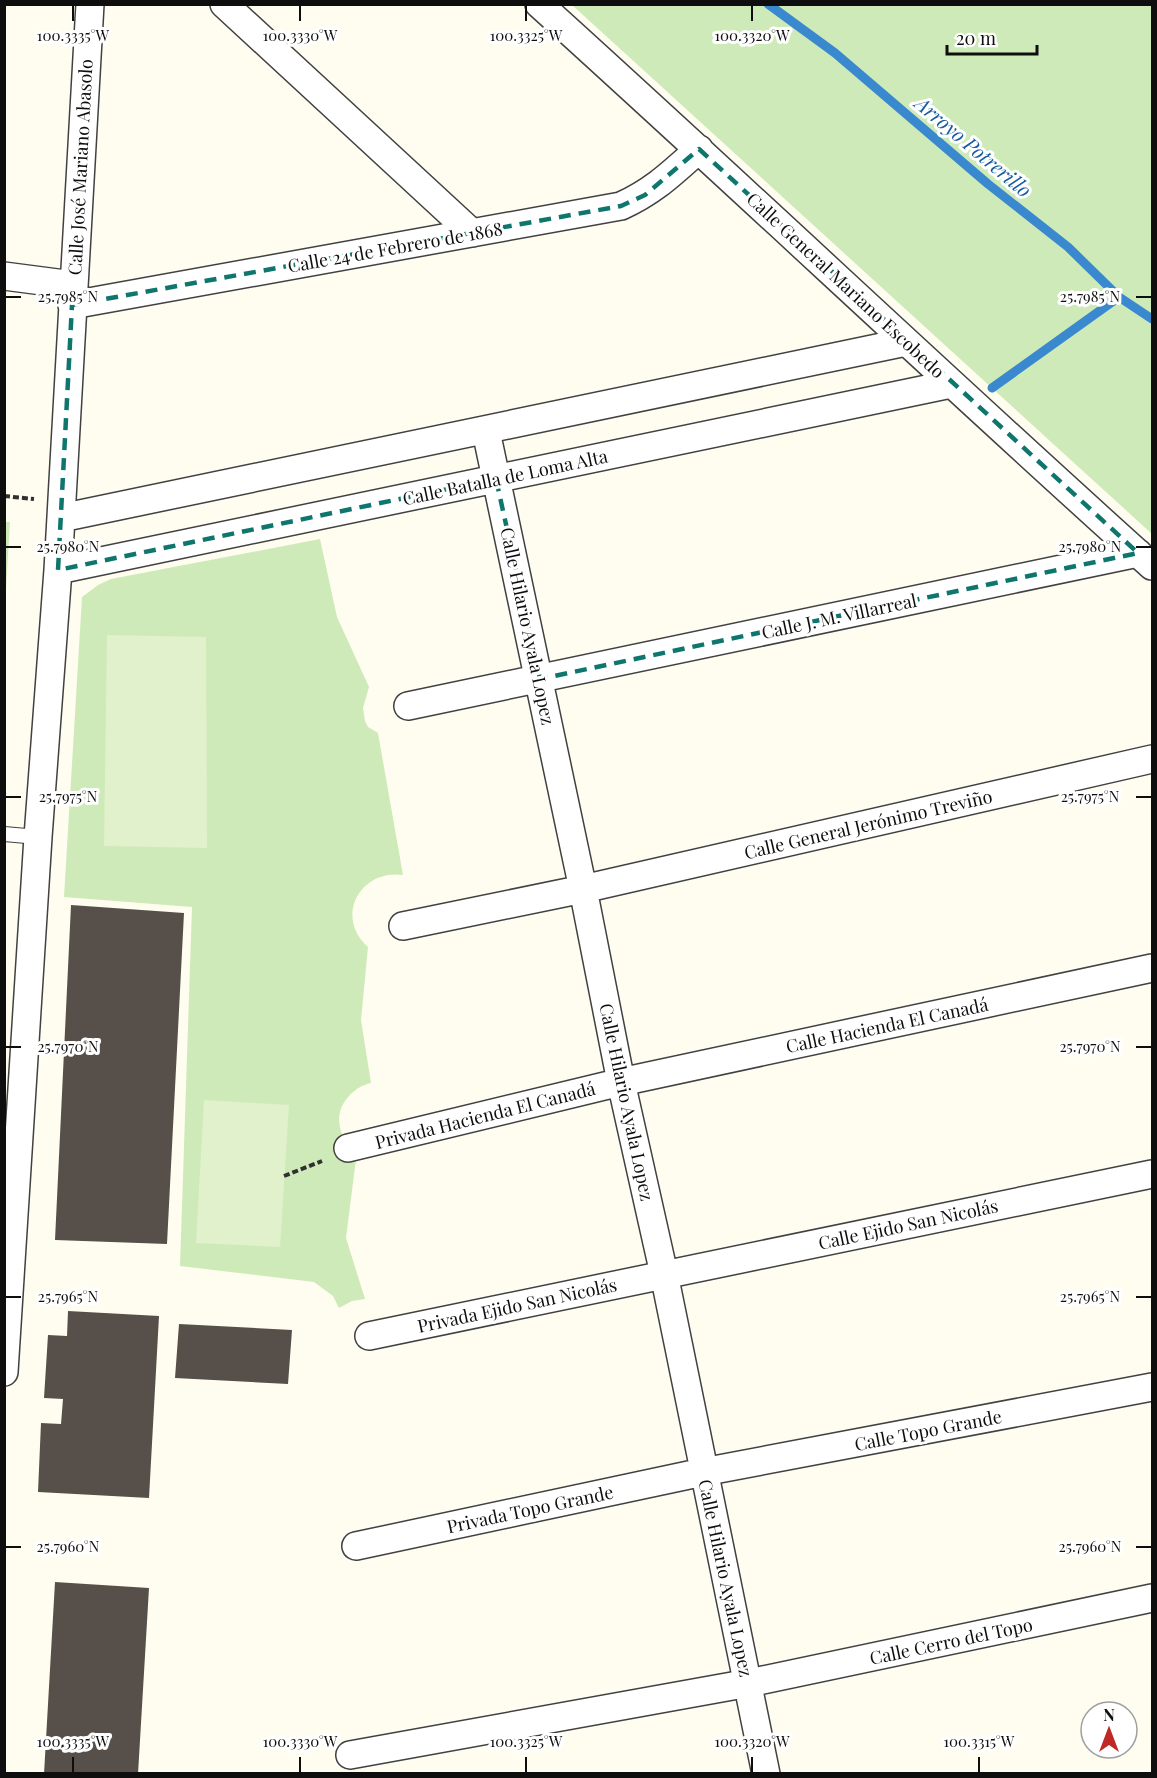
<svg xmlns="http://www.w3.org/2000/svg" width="1157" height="1778" viewBox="0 0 1157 1778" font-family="'Playfair Display',serif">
  <rect width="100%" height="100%" fill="#fffdf0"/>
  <path fill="#cfeab9" d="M 572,5 L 1152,5 L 1152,534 Z
    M 5,522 L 10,522 L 5,605 L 4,605 Z
    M 320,539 L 337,617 L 369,687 L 363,708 L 365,721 L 368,727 L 378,733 L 403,875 C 360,869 334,917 368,947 L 361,1020 L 371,1083 C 362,1085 356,1089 350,1095 C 330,1115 341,1139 356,1159 L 346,1238 L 365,1299 L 352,1301 L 339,1308 L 333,1296 L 314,1282 L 180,1266 L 192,907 L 64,897 L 82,597 L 98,585 L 111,579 Z"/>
  <path fill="#e1f1cb" d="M 107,635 L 206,637 L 207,848 L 104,846 Z
    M 204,1100 L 289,1105 L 280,1247 L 196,1243 Z"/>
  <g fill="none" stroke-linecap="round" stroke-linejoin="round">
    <path stroke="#3a89ce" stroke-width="9" d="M 768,4 L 835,53 L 988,184 L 1068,247 L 1119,297 L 1152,319
      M 992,388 L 1119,297"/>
  </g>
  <path fill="#57504a" d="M 71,905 L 184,913 L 167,1244 L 55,1240 Z
    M 68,1311 L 159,1316 L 149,1498 L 38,1492 L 41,1423 L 61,1424 L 63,1399 L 44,1398 L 48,1335 L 67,1336 Z
    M 179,1324 L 292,1330 L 288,1384 L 175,1378 Z
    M 55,1582 L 149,1588 L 138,1774 L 44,1774 Z"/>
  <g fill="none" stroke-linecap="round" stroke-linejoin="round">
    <defs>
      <path id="service" d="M 4,834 L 38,837"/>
      <path id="minor" d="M 224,4 L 472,233
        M 539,4 C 745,190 946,381 1152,566
        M 4,276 L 73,285
        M 72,305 L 621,206 C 654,191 672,173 699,149
        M 486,431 L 583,889 L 621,1082 L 664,1274 L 766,1774
        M 61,518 L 906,342
        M 58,570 L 951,384
        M 408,706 L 1138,553
        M 403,926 L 583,889 L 1152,759
        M 348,1148 L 621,1082 L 1152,968
        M 369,1336 L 1152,1174
        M 4,1372 L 38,837 L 58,570 L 90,4
        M 356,1546 L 703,1472 L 1152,1387
        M 350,1755 L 749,1683 L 1152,1598"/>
    </defs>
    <use href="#service" stroke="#414141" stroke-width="16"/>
    <use href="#minor" stroke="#414141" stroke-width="30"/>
    <path stroke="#303030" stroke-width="4" stroke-dasharray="6 3" stroke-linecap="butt" d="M 4,496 L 34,499
      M 284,1176 L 322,1161"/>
    <use href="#service" stroke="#fff" stroke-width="14"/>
    <use href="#minor" stroke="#fff" stroke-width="27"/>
  </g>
  <path fill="none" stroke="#0f766e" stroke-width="4.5" stroke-dasharray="12 8" stroke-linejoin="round" d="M 699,149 L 1138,553 L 540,679 L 496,479 L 58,570 L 72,305 L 621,206 L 645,195 Z"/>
  <path fill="none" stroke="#0e0e0e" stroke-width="2" d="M 73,6 L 73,21M 300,6 L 300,21M 526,6 L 526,21M 752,6 L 752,21M 6,297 L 21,297M 1136,297 L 1151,297M 6,547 L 21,547M 1136,547 L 1151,547M 6,797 L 21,797M 1136,797 L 1151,797M 6,1047 L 21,1047M 1136,1047 L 1151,1047M 6,1297 L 21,1297M 1136,1297 L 1151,1297M 6,1547 L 21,1547M 1136,1547 L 1151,1547M 73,1757 L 73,1772M 300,1757 L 300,1772M 526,1757 L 526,1772M 752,1757 L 752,1772M 979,1757 L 979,1772"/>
  <g text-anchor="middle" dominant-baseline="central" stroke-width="6" stroke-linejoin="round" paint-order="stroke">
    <g font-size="18" fill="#0e0e0e" stroke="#fff">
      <text transform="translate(80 167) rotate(-87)">Calle José Mariano Abasolo</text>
      <text transform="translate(395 247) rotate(-10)">Calle 24 de Febrero de 1868</text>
      <text transform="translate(846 285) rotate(43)">Calle General Mariano Escobedo</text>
      <text transform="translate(505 477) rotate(-12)">Calle Batalla de Loma Alta</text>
      <text transform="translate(839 616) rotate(-12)">Calle J. M. Villarreal</text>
      <text transform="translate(528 626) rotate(78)">Calle Hilario Ayala Lopez</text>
      <text transform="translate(868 824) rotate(-13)">Calle General Jerónimo Treviño</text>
      <text transform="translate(887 1025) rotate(-12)">Calle Hacienda El Canadá</text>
      <text transform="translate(627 1102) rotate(78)">Calle Hilario Ayala Lopez</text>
      <text transform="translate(485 1115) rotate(-14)">Privada Hacienda El Canadá</text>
      <text transform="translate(908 1224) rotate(-12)">Calle Ejido San Nicolás</text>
      <text transform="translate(517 1305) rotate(-12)">Privada Ejido San Nicolás</text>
      <text transform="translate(928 1430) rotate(-11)">Calle Topo Grande</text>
      <text transform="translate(530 1509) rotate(-12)">Privada Topo Grande</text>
      <text transform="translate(726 1578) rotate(78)">Calle Hilario Ayala Lopez</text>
      <text transform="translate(951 1641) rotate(-12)">Calle Cerro del Topo</text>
    </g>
    <g font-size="20" font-style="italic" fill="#165ba2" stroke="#fff">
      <text transform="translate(974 146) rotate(40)">Arroyo Potrerillo</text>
    </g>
  </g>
  <g font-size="15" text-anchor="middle" fill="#0e0e0e" stroke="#fff" stroke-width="6" stroke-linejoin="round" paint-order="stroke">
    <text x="73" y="41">100.3335°W</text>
    <text x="300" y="41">100.3330°W</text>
    <text x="526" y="41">100.3325°W</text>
    <text x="752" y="41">100.3320°W</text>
    <text x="68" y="302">25.7985°N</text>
    <text x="1090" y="302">25.7985°N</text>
    <text x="68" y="552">25.7980°N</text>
    <text x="1090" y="552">25.7980°N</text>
    <text x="68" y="802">25.7975°N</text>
    <text x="1090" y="802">25.7975°N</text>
    <text x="68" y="1052">25.7970°N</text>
    <text x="1090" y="1052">25.7970°N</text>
    <text x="68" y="1302">25.7965°N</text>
    <text x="1090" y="1302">25.7965°N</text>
    <text x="68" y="1552">25.7960°N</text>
    <text x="1090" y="1552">25.7960°N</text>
    <text x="73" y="1747">100.3335°W</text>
    <text x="300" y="1747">100.3330°W</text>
    <text x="526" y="1747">100.3325°W</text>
    <text x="752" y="1747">100.3320°W</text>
    <text x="979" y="1747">100.3315°W</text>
  </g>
  <rect width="1157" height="1778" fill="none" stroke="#0e0e0e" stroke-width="12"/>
  <g transform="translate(1109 1730)"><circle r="28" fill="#ffffff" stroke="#9f9f9f" stroke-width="1.5"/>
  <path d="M0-4.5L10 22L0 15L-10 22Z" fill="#c02825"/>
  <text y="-9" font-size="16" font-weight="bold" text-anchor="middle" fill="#0e0e0e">N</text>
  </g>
  <path d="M947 45v9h90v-9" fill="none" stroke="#0e0e0e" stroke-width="3"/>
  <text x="956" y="45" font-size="18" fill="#0e0e0e" stroke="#ffffff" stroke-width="4.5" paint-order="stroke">20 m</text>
</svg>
